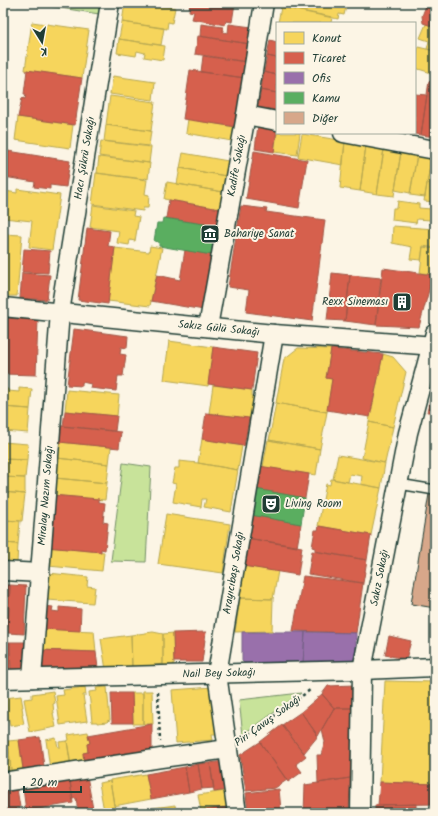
<svg xmlns="http://www.w3.org/2000/svg" width="438" height="816" viewBox="0 0 438 816" font-family="Kalam,sans-serif">
  <rect width="100%" height="100%" fill="#fcf5e5"/>
  <filter id="ink" filterUnits="userSpaceOnUse"><feTurbulence type="fractalNoise" baseFrequency=".025" numOctaves="2"/><feDisplacementMap in="SourceGraphic" scale="8" xChannelSelector="R" yChannelSelector="G"/><feConvolveMatrix kernelMatrix="1 2 1 2 8 2 1 2 1" color-interpolation-filters="sRGB"/></filter>
  <g filter="url(#ink)">
    <path fill="#c8e39a" stroke="#749067" d="M 29,3 L 101,3 L 99,14 Z
      M 123,463 L 151,467 L 146,562 L 111,561 Z
      M 301,693 L 243,735 L 239,700 Z"/>
    <path fill="#f6d55c" stroke="#b6a750" d="M 125,3 L 171,3 L 170,7 L 175,8 L 172,23 L 168,22 L 167,29 L 122,22 Z
      M 282,3 L 326,3 L 346,7 L 344,15 L 339,14 L 338,19 L 281,7 Z
      M 281,7 L 332,17 L 331,23 L 278,23 Z
      M 32,22 L 89,30 L 82,78 L 25,70 Z
      M 122,22 L 164,28 L 161,45 L 119,39 Z
      M 426,24 L 435,27 L 435,51 L 427,49 L 429,41 L 420,38 Z
      M 119,39 L 165,46 L 163,60 L 144,57 L 145,53 L 137,51 L 136,56 L 117,53 Z
      M 418,47 L 435,51 L 435,74 L 415,68 Z
      M 113,76 L 155,82 L 153,100 L 110,94 Z
      M 110,96 L 155,102 L 151,131 L 106,125 Z
      M 18,117 L 73,125 L 70,148 L 15,140 Z
      M 188,119 L 234,127 L 232,141 L 186,133 Z
      M 106,125 L 151,131 L 149,146 L 104,141 Z
      M 277,133 L 300,133 L 297,155 L 274,152 Z
      M 302,134 L 345,141 L 343,165 L 298,157 Z
      M 101,141 L 151,147 L 149,163 L 99,156 Z
      M 345,141 L 366,145 L 360,191 L 340,188 Z
      M 366,145 L 384,149 L 377,194 L 360,191 Z
      M 384,149 L 401,152 L 394,196 L 377,194 Z
      M 401,152 L 417,155 L 410,193 L 395,190 Z
      M 183,153 L 228,161 L 226,176 L 180,168 Z
      M 417,155 L 431,158 L 425,197 L 410,195 Z
      M 432,155 L 435,156 L 435,202 L 424,201 Z
      M 99,157 L 150,163 L 148,179 L 145,178 L 144,179 L 97,173 Z
      M 180,168 L 226,176 L 223,192 L 177,184 Z
      M 96,173 L 147,180 L 145,194 L 149,195 L 148,208 L 143,208 L 143,211 L 92,204 Z
      M 167,182 L 223,192 L 220,209 L 164,199 Z
      M 17,189 L 60,195 L 52,250 L 29,247 L 32,221 L 3,218 L 5,191 L 17,193 Z
      M 398,201 L 419,204 L 419,208 L 431,209 L 431,205 L 435,206 L 435,224 L 430,224 L 430,220 L 417,219 L 416,223 L 392,220 L 393,208 L 397,208 Z
      M 93,205 L 134,211 L 133,216 L 139,217 L 135,241 L 130,240 L 129,245 L 117,243 L 119,231 L 90,227 Z
      M 393,226 L 435,229 L 435,248 L 423,246 L 421,260 L 410,259 L 412,247 L 392,243 Z
      M 3,234 L 22,235 L 17,296 L 3,296 Z
      M 150,246 L 162,248 L 150,306 L 108,301 L 115,248 L 149,252 Z
      M 423,247 L 435,249 L 435,274 L 420,273 Z
      M 169,341 L 213,347 L 208,386 L 164,380 Z
      M 298,348 L 331,349 L 326,378 L 332,379 L 327,412 L 276,403 L 284,359 Z
      M 383,354 L 393,357 L 406,372 L 393,427 L 369,422 Z
      M 213,385 L 252,390 L 252,396 L 254,396 L 251,419 L 209,413 Z
      M 19,388 L 32,389 L 30,409 L 3,407 L 3,389 L 8,389 L 8,391 L 19,392 Z
      M 67,390 L 119,395 L 117,416 L 65,411 Z
      M 276,403 L 327,412 L 320,449 L 269,440 Z
      M 3,407 L 30,409 L 28,433 L 3,431 Z
      M 369,422 L 393,427 L 385,463 L 362,458 Z
      M 202,439 L 242,446 L 238,470 L 198,463 Z
      M 268,440 L 320,449 L 316,475 L 263,467 Z
      M 3,442 L 28,444 L 27,460 L 3,459 Z
      M 59,442 L 111,447 L 109,464 L 57,458 Z
      M 338,455 L 385,463 L 381,488 L 361,484 L 362,476 L 350,474 L 348,482 L 333,479 Z
      M 57,458 L 109,464 L 107,483 L 55,478 Z
      M 3,459 L 27,460 L 25,478 L 3,477 Z
      M 179,461 L 198,463 L 238,470 L 231,512 L 204,507 L 206,499 L 202,499 L 201,507 L 173,502 L 176,484 L 172,483 L 175,468 L 179,468 Z
      M 3,477 L 25,478 L 25,494 L 3,492 Z
      M 55,478 L 107,483 L 105,500 L 51,495 Z
      M 331,479 L 381,488 L 371,535 L 318,526 L 326,484 L 330,485 Z
      M 3,492 L 25,494 L 22,521 L 3,520 Z
      M 166,514 L 230,524 L 223,573 L 158,564 Z
      M 3,520 L 20,521 L 18,544 L 3,543 Z
      M 3,543 L 18,544 L 17,563 L 3,562 Z
      M 46,547 L 104,552 L 102,571 L 48,566 Z
      M 243,566 L 278,571 L 273,599 L 240,598 Z
      M 48,573 L 88,577 L 87,586 L 95,587 L 93,603 L 46,600 Z
      M 240,598 L 273,599 L 272,631 L 235,632 Z
      M 42,629 L 94,631 L 96,652 L 40,650 Z
      M 153,632 L 163,634 L 163,664 L 132,668 L 131,635 Z
      M 173,633 L 174,668 L 163,669 L 163,634 Z
      M 131,635 L 132,668 L 106,670 L 101,639 Z
      M 385,681 L 435,682 L 435,784 L 380,782 Z
      M 85,687 L 86,695 L 83,695 L 87,721 L 60,725 L 56,696 L 64,695 L 63,690 Z
      M 107,687 L 110,720 L 107,721 L 108,722 L 97,723 L 97,722 L 92,722 L 89,692 L 97,691 L 96,688 Z
      M 213,687 L 216,734 L 212,734 L 213,740 L 176,743 L 172,690 Z
      M 53,691 L 55,703 L 53,704 L 54,713 L 53,713 L 56,727 L 30,732 L 24,699 L 32,698 L 32,694 Z
      M 143,691 L 152,691 L 153,724 L 143,724 Z
      M 132,693 L 143,693 L 143,724 L 133,724 Z
      M 21,696 L 23,707 L 22,707 L 23,714 L 22,714 L 24,724 L 10,726 L 5,698 Z
      M 88,732 L 90,743 L 87,744 L 88,752 L 83,753 L 84,760 L 70,762 L 67,741 L 69,740 L 68,735 Z
      M 56,738 L 58,747 L 60,747 L 59,742 L 67,741 L 71,765 L 50,769 L 46,740 Z
      M 19,740 L 23,769 L 11,770 L 8,741 Z
      M 8,741 L 11,770 L 3,772 L 3,742 Z
      M 146,774 L 151,799 L 114,806 L 110,780 Z
      M 110,781 L 115,809 L 104,811 L 99,783 Z
      M 225,791 L 228,807 L 201,811 L 198,795 Z
      M 175,805 L 176,813 L 154,813 L 153,808 Z
      M 280,810 L 280,813 L 258,813 Z"/>
    <path fill="#d6604d" stroke="#9f5646" d="M 190,3 L 235,3 L 232,22 L 226,21 L 225,25 L 192,19 L 194,12 L 189,11 Z
      M 326,3 L 347,3 L 346,7 Z
      M 427,3 L 435,3 L 435,27 L 423,23 L 422,16 Z
      M 201,24 L 223,27 L 223,32 L 228,33 L 229,24 L 252,27 L 250,44 L 200,36 Z
      M 198,36 L 250,44 L 247,62 L 195,54 Z
      M 270,40 L 277,42 L 277,58 L 267,56 Z
      M 203,56 L 247,62 L 245,78 L 201,72 Z
      M 267,56 L 277,58 L 277,75 L 264,72 Z
      M 27,70 L 82,78 L 75,125 L 18,117 L 22,98 L 25,99 L 26,94 L 24,94 Z
      M 190,70 L 245,78 L 237,127 L 183,119 Z
      M 264,72 L 277,75 L 277,93 L 261,90 Z
      M 429,81 L 435,82 L 435,137 L 421,135 Z
      M 261,90 L 277,93 L 276,110 L 258,107 Z
      M 415,94 L 427,95 L 421,135 L 408,133 L 415,133 Z
      M 258,125 L 277,128 L 274,152 L 255,149 Z
      M 8,151 L 70,161 L 66,187 L 50,185 L 50,189 L 34,187 L 35,182 L 4,177 Z
      M 254,151 L 307,160 L 299,208 L 246,199 Z
      M 169,200 L 220,209 L 217,226 L 166,218 Z
      M 241,206 L 267,209 L 266,212 L 325,220 L 312,321 L 246,312 L 249,290 L 228,287 Z
      M 87,228 L 110,231 L 108,246 L 115,247 L 108,304 L 78,300 Z
      M 24,249 L 50,251 L 48,273 L 22,272 Z
      M 185,250 L 212,255 L 204,310 L 151,301 L 157,275 L 180,280 Z
      M 383,268 L 433,275 L 419,327 L 376,325 Z
      M 22,273 L 50,275 L 47,300 L 20,298 Z
      M 332,273 L 350,275 L 345,321 L 327,320 Z
      M 350,275 L 381,278 L 376,325 L 345,321 Z
      M 3,318 L 38,320 L 36,375 L 3,374 Z
      M 74,329 L 128,336 L 127,348 L 121,347 L 120,354 L 126,355 L 123,376 L 118,376 L 116,391 L 90,388 L 91,384 L 82,382 L 82,386 L 67,385 Z
      M 213,347 L 257,353 L 252,390 L 208,384 Z
      M 331,349 L 383,354 L 370,417 L 327,410 L 332,379 L 326,378 Z
      M 435,382 L 435,412 L 427,412 Z
      M 65,411 L 117,416 L 115,431 L 63,426 Z
      M 206,413 L 249,418 L 244,446 L 202,439 Z
      M 61,426 L 121,432 L 119,448 L 59,442 Z
      M 259,466 L 309,474 L 305,498 L 255,489 Z
      M 51,495 L 99,499 L 99,502 L 105,503 L 103,522 L 108,523 L 105,550 L 101,549 L 101,552 L 46,547 Z
      M 251,515 L 301,524 L 297,547 L 247,538 Z
      M 319,526 L 371,535 L 367,560 L 315,551 L 315,548 L 312,547 L 315,530 L 318,530 Z
      M 247,538 L 302,547 L 298,575 L 243,566 Z
      M 312,551 L 367,560 L 363,583 L 308,574 Z
      M 303,576 L 363,583 L 356,633 L 293,631 Z
      M 3,585 L 10,585 L 8,627 L 3,626 Z
      M 10,585 L 26,586 L 24,634 L 8,633 Z
      M 44,606 L 53,607 L 52,611 L 59,612 L 59,607 L 81,609 L 80,631 L 42,629 Z
      M 206,632 L 202,662 L 174,662 L 173,633 Z
      M 389,636 L 411,641 L 406,659 L 385,655 Z
      M 3,642 L 10,642 L 10,668 L 3,668 Z
      M 10,642 L 25,642 L 25,673 L 11,673 Z
      M 40,650 L 96,652 L 98,668 L 39,671 Z
      M 354,685 L 354,708 L 334,708 L 322,694 L 328,686 Z
      M 111,693 L 132,693 L 133,723 L 112,723 Z
      M 322,694 L 334,708 L 318,736 L 301,712 Z
      M 334,708 L 354,708 L 350,778 L 318,783 L 317,755 L 321,755 L 325,742 L 322,729 Z
      M 301,712 L 318,736 L 304,753 L 282,725 Z
      M 152,724 L 152,751 L 84,763 L 83,753 L 88,752 L 87,744 L 90,743 L 88,735 Z
      M 282,725 L 306,756 L 296,764 L 302,772 L 288,782 L 260,742 Z
      M 40,737 L 44,766 L 23,769 L 19,740 Z
      M 260,742 L 287,780 L 275,788 L 246,791 L 240,755 Z
      M 224,761 L 228,790 L 214,792 L 210,763 Z
      M 210,763 L 214,788 L 202,789 L 198,764 Z
      M 198,764 L 202,789 L 189,792 L 185,767 Z
      M 185,767 L 189,792 L 151,799 L 146,774 Z
      M 87,776 L 93,809 L 78,812 L 76,798 L 73,799 L 69,778 Z
      M 350,778 L 349,813 L 304,813 L 305,785 Z
      M 70,780 L 73,803 L 26,811 L 23,788 Z
      M 380,782 L 435,784 L 435,804 L 378,805 Z
      M 17,789 L 20,807 L 16,808 L 16,810 L 20,809 L 20,813 L 3,813 L 3,791 Z
      M 279,789 L 281,810 L 248,813 L 246,793 Z
      M 416,804 L 416,813 L 375,813 L 375,805 Z
      M 228,807 L 229,813 L 196,813 L 196,811 Z"/>
    <path fill="#9970ab" stroke="#746187" d="M 242,632 L 305,632 L 303,664 L 248,666 L 242,661 Z
      M 305,632 L 356,633 L 356,661 L 303,664 Z"/>
    <path fill="#5aae61" stroke="#488c54" d="M 163,218 L 217,226 L 212,255 L 159,246 L 159,242 L 154,241 L 157,223 L 162,223 Z
      M 255,489 L 305,498 L 301,524 L 251,515 Z"/>
    <path fill="#d7a78a" stroke="#1f3d34" d="M 429,494 L 435,495 L 435,608 L 411,604 Z"/>
    <g fill="none" stroke-linecap="round" stroke-linejoin="round">
      <defs>
        <path id="lane" d="M 399,484 L 435,490"/>
        <g id="street">
          <path d="M 246,115 L 277,121"/>
          <path d="M 343,133 L 435,150"/>
          <path id="s1" d="M 3,307 L 274,334 L 435,346"/>
          <path id="s2" d="M 208,327 L 246,115 L 264,3"/>
          <path d="M 3,571 L 40,573"/>
          <path id="s3" d="M 32,678 L 60,312 L 110,3"/>
          <path id="s4" d="M 3,679 L 362,670 L 435,667"/>
          <path d="M 3,782 L 161,758 L 228,749"/>
          <path id="s5" d="M 237,813 L 217,674 L 274,334"/>
          <path id="s6" d="M 360,813 L 362,670 L 408,433 L 435,333"/>
        </g>
      </defs>
      <use href="#lane" stroke="#1f3d34" stroke-width="12"/>
      <use href="#street" stroke="#1f3d34" stroke-width="21"/>
      <path stroke="#1f3d34" stroke-width="2.5" stroke-dasharray="3 3" stroke-linecap="butt" d="M 158,692 L 160,741
        M 244,738 L 310,690"/>
      <use href="#lane" stroke="#fcf5e5" stroke-width="9"/>
      <use href="#street" stroke="#fcf5e5" stroke-width="18"/>
    </g>
  </g>
  <defs>
    <symbol id="museum-square" viewBox="-11 -11 22 22"><rect x="-9" y="-9" width="18" height="18" rx="4" fill="#1f3d34" stroke="#fcf5e5"/><path d="M0-6L6-3V-2H-6V-3ZM-5-1h2V3h-2ZM-1-1h2V3h-2ZM3-1h2V3H3ZM-6 4H6V6H-6Z" fill="#fff"/></symbol>
    <symbol id="building-square" viewBox="-11 -11 22 22"><rect x="-9" y="-9" width="18" height="18" rx="4" fill="#1f3d34" stroke="#fcf5e5"/><path d="M-4-6H4V6H1V3H-1V6H-4ZM-2.5-4.3h1.7v1.8h-1.7ZM.8-4.3h1.7v1.8H.8ZM-2.5-1h1.7V.8h-1.7ZM.8-1h1.7V.8H.8Z" fill="#fff"/></symbol>
    <symbol id="theatre-square" viewBox="-11 -11 22 22"><rect x="-9" y="-9" width="18" height="18" rx="4" fill="#1f3d34" stroke="#fcf5e5"/><path d="M-5-5.5Q0-4 5-5.5V0Q5 5 0 6Q-5 5-5 0ZM-3.3-2.5H-1v1.5H-3.3ZM1-2.5H3.3v1.5H1ZM-2.8 1Q0 5.5 2.8 1Z" fill="#fff"/></symbol>
  </defs>
  <g fill-rule="evenodd">
    <use href="#museum-square" x="199" y="223" width="22" height="22"/>
    <use href="#building-square" x="391" y="291" width="22" height="22"/>
    <use href="#theatre-square" x="260" y="493" width="22" height="22"/>
  </g>
  <g text-anchor="middle" dominant-baseline="central" stroke-width="4" stroke-linejoin="round" paint-order="stroke">
    <g font-size="11" fill="#1f3d34" stroke="#fcf5e5">
      <text stroke="none"><textPath href="#s3" startOffset="523">Hacı Şükrü Sokağı</textPath></text>
      <text stroke="none"><textPath href="#s2" startOffset="164">Kadife Sokağı</textPath></text>
      <text stroke="none"><textPath href="#s1" startOffset="217">Sakız Gülü Sokağı</textPath></text>
      <text stroke="none"><textPath href="#s3" startOffset="183">Miralay Nazım Sokağı</textPath></text>
      <text stroke="none"><textPath href="#s5" startOffset="243">Arayıcıbaşı Sokağı</textPath></text>
      <text stroke="none"><textPath href="#s6" startOffset="237">Sakız Sokağı</textPath></text>
      <text stroke="none"><textPath href="#s4" startOffset="216">Nail Bey Sokağı</textPath></text>
      <text transform="translate(268 721) rotate(-36)">Piri Çavuş Sokağı</text>
    </g>
    <g font-size="11" fill="#1f3d34" stroke="#fcf5e5" text-anchor="start">
      <text x="224" y="234">Bahariye Sanat</text>
      <text x="388" y="302" text-anchor="end">Rexx Sineması</text>
      <text x="285" y="504">Living Room</text>
    </g>
  </g>
  <rect width="438" height="816" fill="none" stroke="#fcf5e5" stroke-width="16"/>
  <rect x="8" y="8" width="422" height="800" fill="none" stroke="#1f3d34" stroke-width="1.5" filter="url(#ink)"/>
  <rect x="276" y="22" width="140" height="112" fill="#fcf5e5" stroke="#a4ab9e"/>
  <rect x="284" y="32" width="20" height="12" fill="#f6d55c" stroke="#a4ab9e"/>
  <text x="312" y="42" font-size="12" fill="#1f3d34">Konut</text>
  <rect x="284" y="52" width="20" height="12" fill="#d6604d" stroke="#a4ab9e"/>
  <text x="312" y="62" font-size="12" fill="#1f3d34">Ticaret</text>
  <rect x="284" y="72" width="20" height="12" fill="#9970ab" stroke="#a4ab9e"/>
  <text x="312" y="82" font-size="12" fill="#1f3d34">Ofis</text>
  <rect x="284" y="92" width="20" height="12" fill="#5aae61" stroke="#a4ab9e"/>
  <text x="312" y="102" font-size="12" fill="#1f3d34">Kamu</text>
  <rect x="284" y="112" width="20" height="12" fill="#d7a78a" stroke="#a4ab9e"/>
  <text x="312" y="122" font-size="12" fill="#1f3d34">Diğer</text>
  <g transform="translate(42 42) rotate(169)" stroke="#fcf5e5" stroke-width="3" paint-order="stroke">
  <path d="M0-3L7 15L0 10L-7 15Z" fill="#1f3d34"/>
  <text y="-6" font-size="11" font-weight="bold" text-anchor="middle" fill="#1f3d34">K</text>
  </g>
  <path d="M24 786v6h57v-6" fill="none" stroke="#1f3d34" stroke-width="2"/>
  <text x="30" y="786" font-size="12" fill="#1f3d34" stroke="#fcf5e5" stroke-width="3" paint-order="stroke">20 m</text>
</svg>
